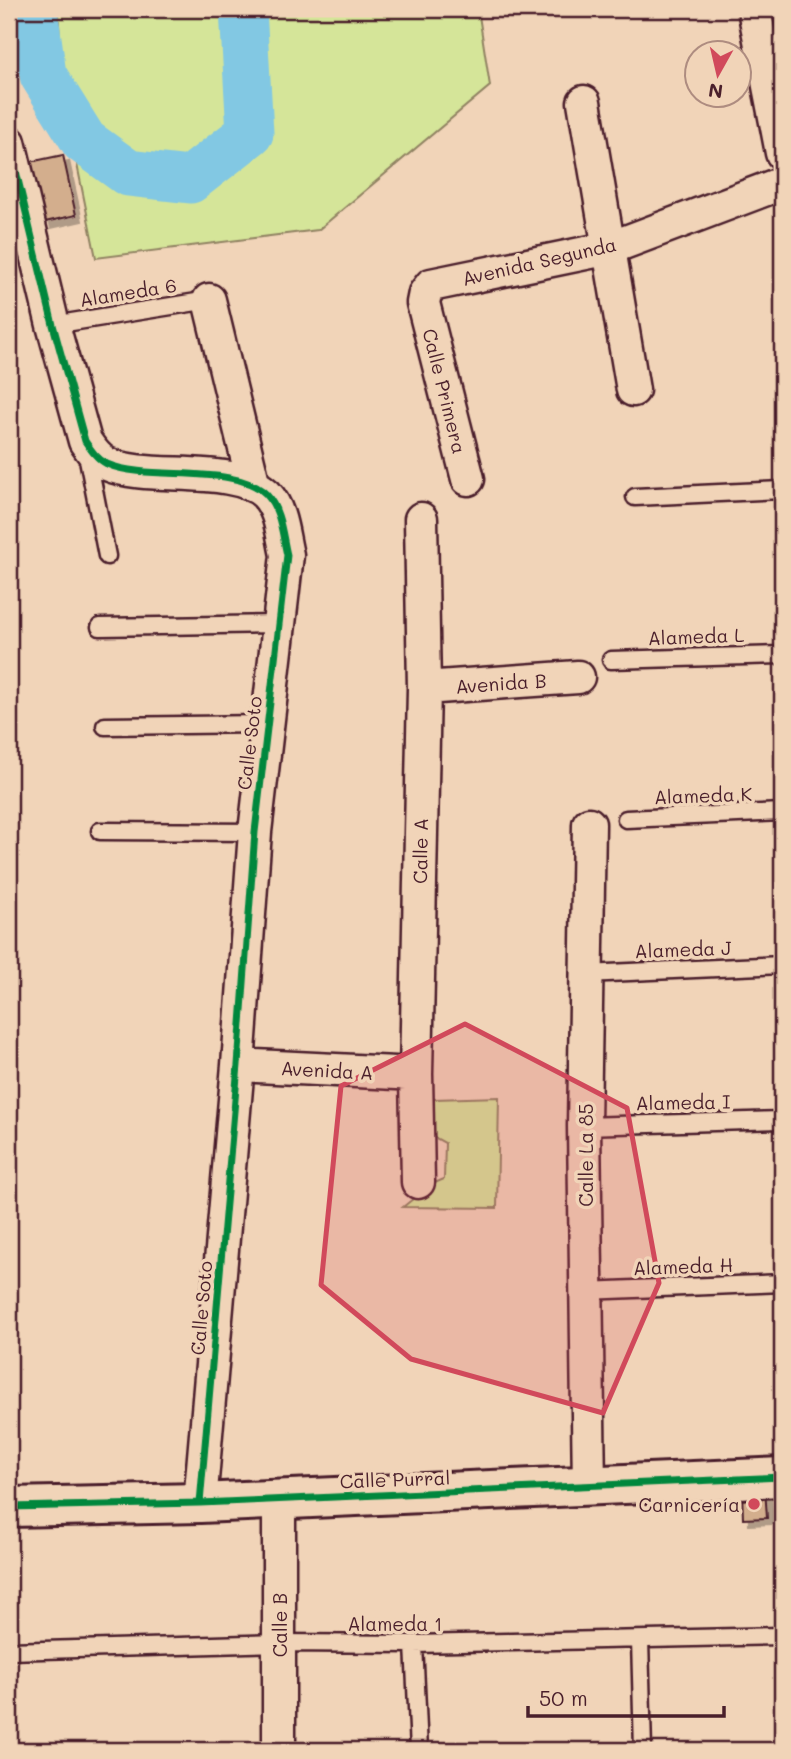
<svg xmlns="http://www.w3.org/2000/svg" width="791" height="1759" viewBox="0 0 791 1759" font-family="Mali,sans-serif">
  <defs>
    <filter id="shadow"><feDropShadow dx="6" dy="6" stdDeviation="0" flood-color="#0004"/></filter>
  </defs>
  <rect width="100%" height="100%" fill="#f1d4b8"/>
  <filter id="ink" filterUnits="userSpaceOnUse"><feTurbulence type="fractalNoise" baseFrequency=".0143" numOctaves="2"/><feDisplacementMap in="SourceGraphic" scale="14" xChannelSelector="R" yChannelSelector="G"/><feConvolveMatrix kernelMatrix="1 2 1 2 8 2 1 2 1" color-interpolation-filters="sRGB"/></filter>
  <g filter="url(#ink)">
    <path fill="#d5e599" stroke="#908262" stroke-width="2" d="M 58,9 L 478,9 L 490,86 L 318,230 L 96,258 L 64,100 Z
      M 499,1097 L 497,1208 L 403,1207 L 430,1185 L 444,1179 L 445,1143 L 432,1136 L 434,1099 Z"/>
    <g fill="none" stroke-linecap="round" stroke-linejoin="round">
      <path stroke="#82c8e3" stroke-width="47" d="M 34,9 L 43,75 L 84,141 L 128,173 L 190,180 L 250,133 L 243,9"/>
    </g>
    <path fill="#d3ae8d" stroke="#4a1f2b" stroke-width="2" filter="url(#shadow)" d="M 63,155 L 76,215 L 45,222 L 30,162 Z
      M 776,1400 L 782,1400 L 782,1435 L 777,1435 Z
      M 765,1488 L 767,1518 L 743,1519 L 742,1490 Z"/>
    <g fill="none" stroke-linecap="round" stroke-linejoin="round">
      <defs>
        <path id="lane" d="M 53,325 L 209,300
          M 87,454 L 107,556
          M 635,497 L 782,490
          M 100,627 L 278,624
          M 611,660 L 782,655
          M 105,726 L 267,724
          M 626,819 L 782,812
          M 100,831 L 255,832
          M 586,974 L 782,965
          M 584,1126 L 782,1120
          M 585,1291 L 782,1283
          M 640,1640 L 643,1750
          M 414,1644 L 419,1750
          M 9,1651 L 279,1643 L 414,1644 L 782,1636"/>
        <path id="street" d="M 754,9 L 782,153
          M 584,102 L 633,390
          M 9,142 L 53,325 L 85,441 C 91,450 97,459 107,464 C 148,482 234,463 266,494 C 281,510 282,534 287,555 L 255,832 L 238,1065 L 200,1503
          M 209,300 L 254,486
          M 468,479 L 423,303 L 425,293 L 431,285 L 610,248 L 782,183
          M 424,688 L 578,677
          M 589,824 L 584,1126 L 589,1487
          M 238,1065 L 416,1074
          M 418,1182 L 416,1074 L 424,688 L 421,519
          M 279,1750 L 279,1500"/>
        <path id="secondary" d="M 9,1507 L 200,1503 L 782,1477"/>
      </defs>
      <use href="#lane" stroke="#4a1f2b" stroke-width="21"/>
      <use href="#street" stroke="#4a1f2b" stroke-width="37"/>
      <use href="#secondary" stroke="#4a1f2b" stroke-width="44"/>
      <use href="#lane" stroke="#f1d4b8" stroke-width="16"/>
      <use href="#street" stroke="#f1d4b8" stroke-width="32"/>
      <use href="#secondary" stroke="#f1d4b8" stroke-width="38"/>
      <defs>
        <path id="cycleway" d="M 9,142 L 53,325 L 85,441 C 91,450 97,459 107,464 C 148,482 234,463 266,494 C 281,510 282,534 287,555 L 255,832 L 238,1065 L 200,1503
          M 9,1507 L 200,1503 L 782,1477"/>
      </defs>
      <use href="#cycleway" stroke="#f1d4b8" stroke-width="11"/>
      <use href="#cycleway" stroke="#00873e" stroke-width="7"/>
    </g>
  </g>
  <path fill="#d1495b" fill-opacity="0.2" stroke="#d1495b" stroke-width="5" stroke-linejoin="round" d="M 465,1024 L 627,1108 L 659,1283 L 603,1413 L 411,1359 L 321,1285 L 341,1086 Z"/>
  <circle fill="#d1495b" stroke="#f1d4b8" stroke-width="2.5" cx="754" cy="1504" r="7"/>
  <g text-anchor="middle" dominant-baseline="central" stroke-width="7" stroke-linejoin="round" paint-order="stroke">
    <g font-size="19" fill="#4a1f2b" stroke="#f1d4b8">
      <text transform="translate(539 261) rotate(-13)">Avenida Segunda</text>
      <text transform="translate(128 292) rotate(-9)">Alameda 6</text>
      <text transform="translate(445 391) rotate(76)">Calle Primera</text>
      <text transform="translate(696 636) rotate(-2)">Alameda L</text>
      <text transform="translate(501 683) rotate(-4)">Avenida B</text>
      <text transform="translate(249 743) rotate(-83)">Calle Soto</text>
      <text transform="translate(703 795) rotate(-2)">Alameda K</text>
      <text transform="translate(420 851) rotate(-89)">Calle A</text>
      <text transform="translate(683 949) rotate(-2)">Alameda J</text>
      <text transform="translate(327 1070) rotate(3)">Avenida A</text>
      <text transform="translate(683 1102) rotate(-1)">Alameda I</text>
      <text transform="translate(585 1155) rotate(-90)">Calle La 85</text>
      <text transform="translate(683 1266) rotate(-2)">Alameda H</text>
      <text transform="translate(201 1308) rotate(-85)">Calle Soto</text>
      <text transform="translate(395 1479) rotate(-2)">Calle Purral</text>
      <text x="395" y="1623">Alameda 1</text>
      <text transform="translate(279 1625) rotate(-90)">Calle B</text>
    </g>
    <g font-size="19" fill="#4a1f2b" stroke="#f1d4b8" text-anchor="end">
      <text x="740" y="1504">Carnicería</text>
    </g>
  </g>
  <rect width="791" height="1759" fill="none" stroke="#f1d4b8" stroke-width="35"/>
  <rect x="18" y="18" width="756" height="1724" fill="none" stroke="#4a1f2b" stroke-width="2.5" filter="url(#ink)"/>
  <g transform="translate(718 74) rotate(188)"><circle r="33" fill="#f1d4b8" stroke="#ae8c80" stroke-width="2"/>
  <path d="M0-5L12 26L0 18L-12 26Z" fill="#d1495b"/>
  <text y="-10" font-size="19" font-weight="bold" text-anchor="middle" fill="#4a1f2b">N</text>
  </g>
  <path d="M528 1706v10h196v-10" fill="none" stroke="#4a1f2b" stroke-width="3.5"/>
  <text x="539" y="1706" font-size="21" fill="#4a1f2b" stroke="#f1d4b8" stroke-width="5" paint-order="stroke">50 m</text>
</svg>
